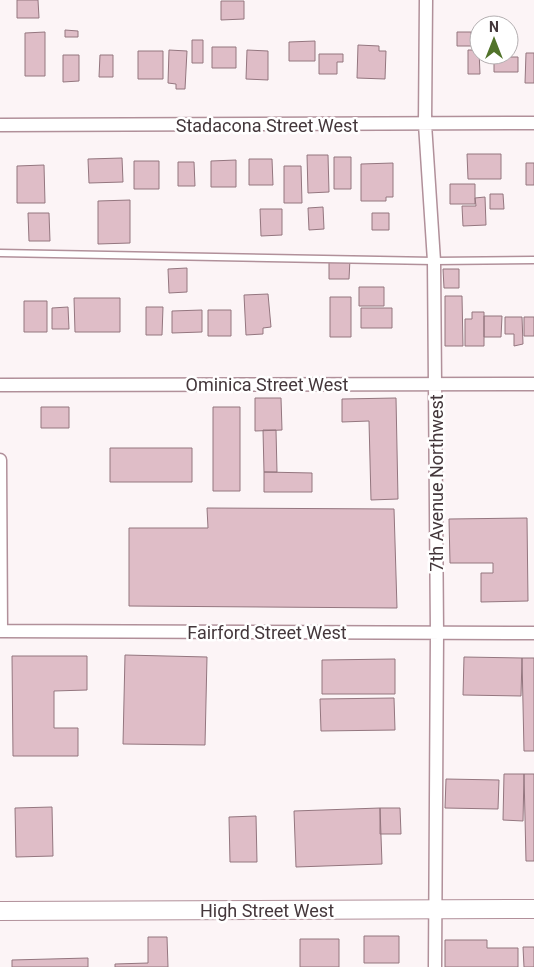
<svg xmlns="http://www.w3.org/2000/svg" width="534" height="967" viewBox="0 0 534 967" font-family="Roboto,sans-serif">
  <rect width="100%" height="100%" fill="#fcf4f6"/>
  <path fill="#dfbdc7" stroke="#94767f" d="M 17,0 L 38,0 L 39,18 L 17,18 Z
    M 221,1 L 244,1 L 244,19 L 221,20 Z
    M 65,30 L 78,31 L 78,37 L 65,37 Z
    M 45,32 L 45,76 L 25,76 L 25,33 Z
    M 457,32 L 471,32 L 471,46 L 457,46 Z
    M 192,40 L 203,40 L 203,63 L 192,63 Z
    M 315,41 L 315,61 L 289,61 L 289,42 Z
    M 358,45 L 379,46 L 379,51 L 386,51 L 385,79 L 357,78 Z
    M 212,47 L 236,47 L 236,68 L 212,68 Z
    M 169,50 L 187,51 L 185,89 L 176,89 L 176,84 L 168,83 Z
    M 247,50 L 268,51 L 268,80 L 246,79 Z
    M 468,50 L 479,50 L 480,74 L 468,74 Z
    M 138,51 L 163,51 L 163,79 L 138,79 Z
    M 526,53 L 534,53 L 534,83 L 525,83 Z
    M 319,54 L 343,54 L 343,62 L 337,62 L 337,74 L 319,74 Z
    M 63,55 L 79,55 L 79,81 L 63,82 Z
    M 100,55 L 113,55 L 113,77 L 99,77 Z
    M 498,57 L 518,57 L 518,72 L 494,72 L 494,62 L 498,62 Z
    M 467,154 L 501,154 L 501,179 L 468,179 Z
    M 307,155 L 328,155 L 329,192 L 308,193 Z
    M 334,157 L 351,157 L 351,189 L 334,189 Z
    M 122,158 L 123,182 L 89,183 L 88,159 Z
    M 249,159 L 272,159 L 273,185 L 249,185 Z
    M 236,160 L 236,187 L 211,187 L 211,161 Z
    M 134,161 L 159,161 L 159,189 L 134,189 Z
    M 178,162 L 194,162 L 195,186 L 178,186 Z
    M 393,163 L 393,197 L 386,197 L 386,201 L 361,201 L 361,164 Z
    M 526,163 L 534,163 L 534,185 L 526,185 Z
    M 44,165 L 45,203 L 17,203 L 17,166 Z
    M 284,166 L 301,166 L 302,203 L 284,203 Z
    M 450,184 L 475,184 L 475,204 L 450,204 Z
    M 490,194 L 503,194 L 504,209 L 490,209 Z
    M 485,197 L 486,225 L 463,226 L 462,206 L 476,206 L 475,198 Z
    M 130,200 L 130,243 L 98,244 L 98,201 Z
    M 323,207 L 324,229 L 309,230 L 308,208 Z
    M 260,209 L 282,209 L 282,235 L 261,236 Z
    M 28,213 L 49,213 L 50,241 L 29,241 Z
    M 372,213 L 389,213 L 389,230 L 372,230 Z
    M 329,259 L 350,259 L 349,279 L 329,279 Z
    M 187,268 L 187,292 L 169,293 L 168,269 Z
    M 443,269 L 459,269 L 459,288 L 444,288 Z
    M 359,287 L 384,287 L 384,306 L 359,306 Z
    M 268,294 L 271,327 L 263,328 L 263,334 L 246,335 L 244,295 Z
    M 445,296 L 462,296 L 463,346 L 445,346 Z
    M 330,297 L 351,297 L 351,337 L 330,337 Z
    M 74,298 L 120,298 L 120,332 L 75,332 Z
    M 24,301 L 47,301 L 47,332 L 24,332 Z
    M 68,307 L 69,329 L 52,329 L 52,308 Z
    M 146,307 L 163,307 L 162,335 L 146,335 Z
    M 361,308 L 392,308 L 392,328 L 361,328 Z
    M 202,310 L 202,332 L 172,333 L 172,311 Z
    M 208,310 L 231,310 L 231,336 L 208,336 Z
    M 472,312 L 484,312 L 484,346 L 465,346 L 465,319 L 472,319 Z
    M 484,316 L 502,316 L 501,337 L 484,337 Z
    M 505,317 L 522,317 L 523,344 L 514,346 L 514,334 L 505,334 Z
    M 524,317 L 534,317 L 534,336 L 524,336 Z
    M 255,398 L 281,398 L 282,430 L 255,431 Z
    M 396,398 L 398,499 L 371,500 L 369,421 L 342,422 L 342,399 Z
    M 41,407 L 69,407 L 69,428 L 41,428 Z
    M 213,407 L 240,407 L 240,491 L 213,491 Z
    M 263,430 L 276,430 L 277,472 L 264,472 Z
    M 110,448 L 192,448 L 192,482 L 110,482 Z
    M 264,472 L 312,473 L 312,492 L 264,492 Z
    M 207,508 L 394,509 L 397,608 L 129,606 L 129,528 L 208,528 Z
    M 527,518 L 528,601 L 481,602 L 481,573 L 493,573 L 493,563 L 450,563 L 449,519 Z
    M 125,655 L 207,657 L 205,745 L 123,744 Z
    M 12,656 L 87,656 L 87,690 L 54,691 L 54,728 L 78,728 L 78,756 L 13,756 Z
    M 464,657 L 522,658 L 521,696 L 463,695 Z
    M 522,658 L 534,658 L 534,751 L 524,751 Z
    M 395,659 L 395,694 L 322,694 L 322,660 Z
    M 394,698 L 395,730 L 321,731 L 320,699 Z
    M 504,774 L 524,774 L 523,821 L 503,820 Z
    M 524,774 L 534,774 L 534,861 L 526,861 Z
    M 446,779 L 499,780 L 498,809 L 445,808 Z
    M 52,807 L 53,856 L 16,857 L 15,808 Z
    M 380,808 L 382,864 L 296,867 L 294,811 Z
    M 380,808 L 400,808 L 401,834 L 380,834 Z
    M 256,816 L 257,862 L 230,862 L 229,817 Z
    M 364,936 L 399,936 L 399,963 L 364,963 Z
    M 148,937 L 167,937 L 168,967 L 115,967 L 115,964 L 148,963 Z
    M 300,939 L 339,939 L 339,967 L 300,967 Z
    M 445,940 L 487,940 L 487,948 L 518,948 L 518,967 L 445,967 Z
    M 523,947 L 534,947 L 534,967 L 524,967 Z
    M 88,958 L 88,967 L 12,967 L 12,960 Z"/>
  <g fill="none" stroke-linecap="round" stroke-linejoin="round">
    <defs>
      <path id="service" d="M 0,253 L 434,261 L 534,260"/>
      <path id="minor" d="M 426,0 L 425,124 L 434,261 L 437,633 L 435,967
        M 0,125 L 534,123
        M 0,385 L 534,384
        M 0,460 L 1,631
        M 0,631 L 534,633"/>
      <path id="secondary" d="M 0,911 L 534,909"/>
    </defs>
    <use href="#service" stroke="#b1909a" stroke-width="9"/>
    <use href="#minor" stroke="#b1909a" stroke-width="15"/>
    <use href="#secondary" stroke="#b1909a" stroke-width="20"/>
    <use href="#service" stroke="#fff" stroke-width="6"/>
    <use href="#minor" stroke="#fff" stroke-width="12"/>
    <use href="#secondary" stroke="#fff" stroke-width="18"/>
  </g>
  <g text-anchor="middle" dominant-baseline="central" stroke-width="5" stroke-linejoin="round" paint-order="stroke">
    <g font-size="18" fill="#44373b" stroke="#fff">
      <text x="267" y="125">Stadacona Street West</text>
      <text x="267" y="384">Ominica Street West</text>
      <text transform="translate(436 483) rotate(-90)">7th Avenue Northwest</text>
      <text x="267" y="632">Fairford Street West</text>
      <text x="267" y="910">High Street West</text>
    </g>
  </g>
  <g transform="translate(494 40)"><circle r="24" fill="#ffffff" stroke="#b4afb1"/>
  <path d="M0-4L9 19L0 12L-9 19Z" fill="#51732a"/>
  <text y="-8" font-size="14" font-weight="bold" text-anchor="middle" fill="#44373b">N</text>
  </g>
</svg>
